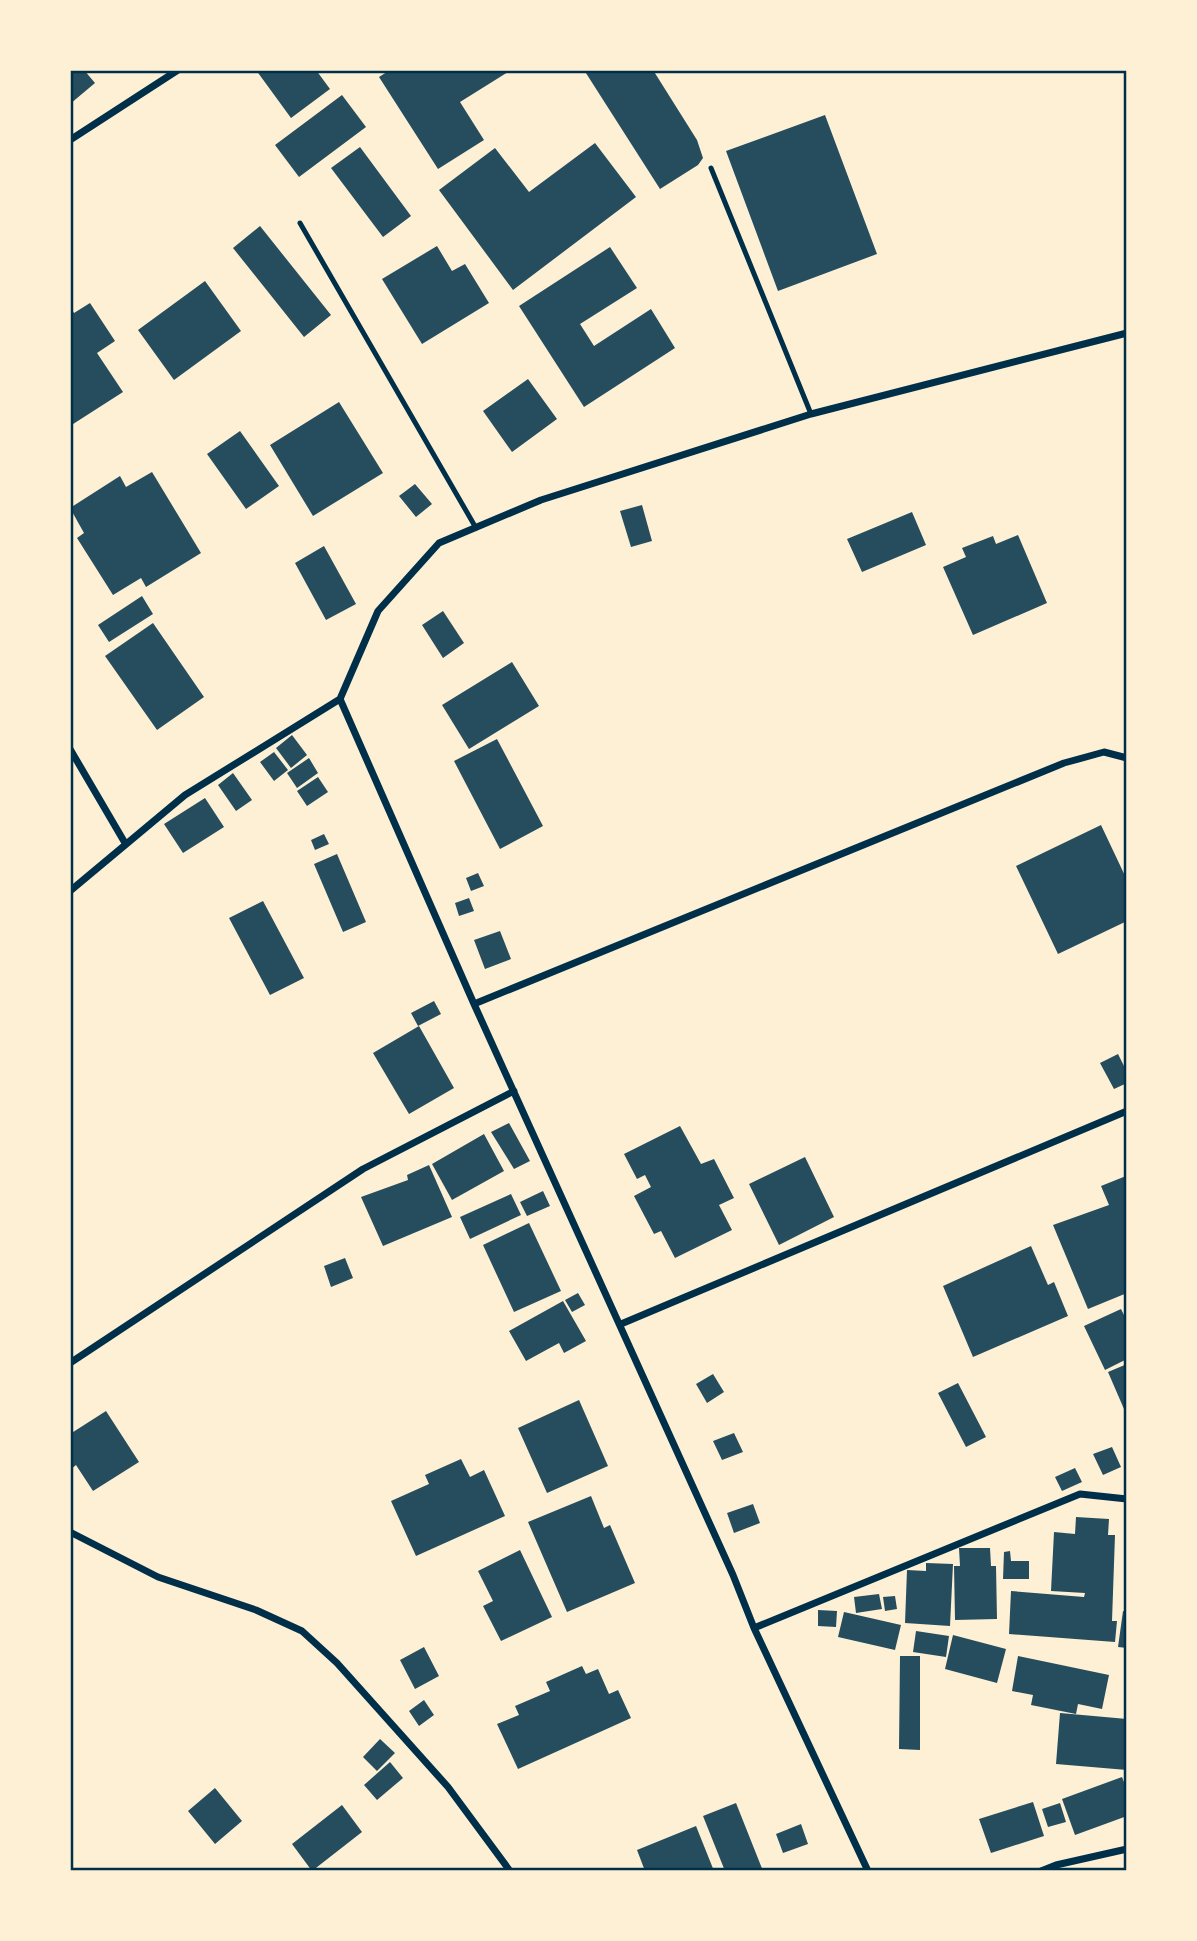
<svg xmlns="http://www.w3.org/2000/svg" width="1197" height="1941" viewBox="0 0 1197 1941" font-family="'DejaVu Sans',sans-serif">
  <rect width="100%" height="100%" fill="#fdf0d5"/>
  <path fill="#264d5e" d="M 70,70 L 84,70 L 95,83 L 70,104 Z
    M 256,70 L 316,70 L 330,89 L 291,118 Z
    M 390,70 L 511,70 L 460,102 L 484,140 L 438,169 L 379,77 Z
    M 584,70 L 653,70 L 697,140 L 703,158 L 698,165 L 660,189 Z
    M 342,95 L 366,127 L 299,177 L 275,145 Z
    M 825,115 L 877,254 L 778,291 L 726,151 Z
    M 595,143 L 636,197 L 513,290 L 439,190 L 495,148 L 529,192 Z
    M 360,147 L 411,216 L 383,237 L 331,168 Z
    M 260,226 L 331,315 L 304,337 L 233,248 Z
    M 437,246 L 452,271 L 465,264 L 489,303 L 422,344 L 382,279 Z
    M 610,247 L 637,288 L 580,324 L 594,346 L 651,309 L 675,348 L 584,407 L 519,306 Z
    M 205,281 L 241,331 L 174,380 L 138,330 Z
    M 90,303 L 115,341 L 97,353 L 123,392 L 70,426 L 70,307 L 74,313 Z
    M 528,379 L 557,419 L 512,452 L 483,411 Z
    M 339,402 L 383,473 L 313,516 L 270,445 Z
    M 240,431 L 279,486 L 246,509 L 207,454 Z
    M 152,472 L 201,553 L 146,587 L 141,578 L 113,595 L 77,538 L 84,533 L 70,508 L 120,476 L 126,487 Z
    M 415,484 L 432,504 L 416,517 L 399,496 Z
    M 642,505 L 652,541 L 631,547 L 620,511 Z
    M 912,512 L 926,545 L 862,572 L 847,539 Z
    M 1018,535 L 1047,603 L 973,635 L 943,567 L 966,557 L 962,548 L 993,536 L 996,544 Z
    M 324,546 L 356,604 L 326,620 L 295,563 Z
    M 142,596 L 153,614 L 109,642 L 98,625 Z
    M 443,611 L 464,643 L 443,658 L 422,625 Z
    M 153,623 L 204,697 L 157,730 L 105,656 Z
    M 512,662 L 539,706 L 469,749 L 442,705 Z
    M 292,735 L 307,755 L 291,768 L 276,748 Z
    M 497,739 L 543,826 L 500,849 L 454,761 Z
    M 274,752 L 288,770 L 274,781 L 260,762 Z
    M 309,758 L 318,773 L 297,788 L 287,773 Z
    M 233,773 L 252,800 L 236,811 L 218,785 Z
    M 318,777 L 328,792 L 307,806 L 297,791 Z
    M 205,798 L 224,827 L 183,853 L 164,824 Z
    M 1101,825 L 1127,880 L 1127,921 L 1058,954 L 1016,866 Z
    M 324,834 L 329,844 L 315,850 L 311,840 Z
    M 337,854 L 366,922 L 343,932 L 314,864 Z
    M 478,873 L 484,886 L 471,891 L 466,878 Z
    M 469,898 L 474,911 L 459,916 L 455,903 Z
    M 263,901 L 304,978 L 270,995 L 229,918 Z
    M 500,931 L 511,959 L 485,969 L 474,940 Z
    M 434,1001 L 441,1014 L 418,1026 L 411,1013 Z
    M 419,1026 L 454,1088 L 409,1114 L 373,1053 Z
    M 1118,1054 L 1127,1072 L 1127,1083 L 1114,1089 L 1100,1063 Z
    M 509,1123 L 530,1161 L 514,1169 L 491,1132 Z
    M 680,1126 L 701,1164 L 714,1159 L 734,1198 L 719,1205 L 732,1230 L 675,1258 L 661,1231 L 654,1234 L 634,1196 L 651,1187 L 645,1175 L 637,1179 L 624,1154 Z
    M 484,1134 L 504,1171 L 452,1200 L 432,1164 Z
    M 805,1157 L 834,1217 L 779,1245 L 749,1184 Z
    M 429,1165 L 452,1217 L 383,1246 L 361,1197 L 408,1180 L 407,1175 Z
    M 1126,1176 L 1127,1293 L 1088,1309 L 1053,1225 L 1109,1205 L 1101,1186 Z
    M 543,1191 L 550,1206 L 527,1216 L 520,1202 Z
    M 511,1194 L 521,1215 L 470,1239 L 460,1217 Z
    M 529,1223 L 561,1291 L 514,1312 L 483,1245 Z
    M 1031,1246 L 1048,1285 L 1054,1282 L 1068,1316 L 973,1357 L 943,1286 Z
    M 345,1258 L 353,1278 L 331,1287 L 324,1266 Z
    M 578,1293 L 585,1305 L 572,1312 L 565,1300 Z
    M 563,1301 L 586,1341 L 564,1353 L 559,1343 L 526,1361 L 509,1331 Z
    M 1121,1309 L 1127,1321 L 1127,1359 L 1105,1370 L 1084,1326 Z
    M 1127,1364 L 1127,1416 L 1108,1372 Z
    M 713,1374 L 724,1392 L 707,1403 L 696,1384 Z
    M 958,1383 L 986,1437 L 966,1447 L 938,1393 Z
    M 579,1400 L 608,1466 L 547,1493 L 518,1428 Z
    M 106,1411 L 139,1462 L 93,1491 L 76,1465 L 70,1470 L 70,1434 Z
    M 734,1433 L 743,1452 L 722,1460 L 713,1441 Z
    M 1112,1447 L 1121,1467 L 1103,1475 L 1093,1454 Z
    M 461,1459 L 470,1477 L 484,1470 L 505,1516 L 416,1556 L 391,1501 L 429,1484 L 425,1475 Z
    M 1075,1468 L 1082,1482 L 1062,1491 L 1055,1477 Z
    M 591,1496 L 604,1528 L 610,1525 L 635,1583 L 567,1612 L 528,1522 Z
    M 753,1504 L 760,1523 L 734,1533 L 727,1513 Z
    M 1076,1517 L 1109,1519 L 1108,1535 L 1115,1535 L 1112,1621 L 1117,1621 L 1115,1642 L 1009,1634 L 1011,1591 L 1084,1597 L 1085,1593 L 1051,1591 L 1054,1532 L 1075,1534 Z
    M 959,1548 L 990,1548 L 991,1566 L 996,1566 L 997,1619 L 955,1620 L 954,1566 L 960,1566 Z
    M 520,1550 L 552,1617 L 501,1641 L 483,1606 L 493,1601 L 478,1571 Z
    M 1010,1551 L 1011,1561 L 1029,1561 L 1029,1579 L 1003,1579 L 1004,1552 Z
    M 926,1563 L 953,1564 L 950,1626 L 905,1623 L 907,1570 L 926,1571 Z
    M 879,1594 L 882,1609 L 856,1613 L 854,1597 Z
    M 895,1596 L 897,1609 L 885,1611 L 883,1597 Z
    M 818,1610 L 837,1611 L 836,1627 L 818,1626 Z
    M 1123,1611 L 1127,1612 L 1127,1648 L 1118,1647 Z
    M 844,1612 L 901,1625 L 895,1650 L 838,1637 Z
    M 916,1631 L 949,1636 L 946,1657 L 913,1652 Z
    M 953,1635 L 1006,1649 L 997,1683 L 945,1669 Z
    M 424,1647 L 439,1676 L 415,1689 L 400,1660 Z
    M 900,1656 L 920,1656 L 920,1750 L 899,1749 Z
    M 1018,1656 L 1109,1675 L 1102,1709 L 1078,1704 L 1076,1714 L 1031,1705 L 1033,1695 L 1012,1691 Z
    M 582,1666 L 586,1674 L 598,1669 L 609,1694 L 618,1690 L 631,1718 L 518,1769 L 497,1724 L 519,1715 L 515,1706 L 550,1691 L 546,1682 Z
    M 424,1700 L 434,1715 L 419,1726 L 409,1711 Z
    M 1060,1713 L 1127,1719 L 1127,1770 L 1056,1764 Z
    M 380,1739 L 395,1753 L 377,1771 L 363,1757 Z
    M 390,1762 L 403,1778 L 377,1800 L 364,1785 Z
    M 1122,1777 L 1127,1790 L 1127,1816 L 1075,1835 L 1062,1799 Z
    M 215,1788 L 242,1821 L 215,1844 L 188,1811 Z
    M 1033,1802 L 1044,1836 L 991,1853 L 979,1819 Z
    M 736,1803 L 763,1871 L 725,1871 L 703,1816 Z
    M 1060,1803 L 1066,1822 L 1048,1827 L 1042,1809 Z
    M 342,1805 L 362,1832 L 312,1871 L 292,1844 Z
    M 801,1824 L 808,1844 L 783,1853 L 776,1834 Z
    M 696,1826 L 714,1871 L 645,1871 L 637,1850 Z"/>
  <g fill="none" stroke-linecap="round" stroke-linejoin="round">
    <path stroke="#003049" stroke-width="5" d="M 711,168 L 811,414
      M 300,223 L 476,528"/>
    <path stroke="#003049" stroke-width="7" d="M 70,140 L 178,70
      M 340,699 L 474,1004 L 733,1575 L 754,1628 L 868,1871
      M 70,749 L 125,843
      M 70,891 L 185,795 L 340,699 L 378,611 L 439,543 L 541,500 L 811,414 L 1127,333
      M 474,1004 L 1064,763 L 1104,752 L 1127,758
      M 621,1324 L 1127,1111
      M 70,1363 L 363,1169 L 514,1091
      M 70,1532 L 158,1577 L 256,1610 L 302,1631 L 337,1663 L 448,1787 L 510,1871
      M 754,1628 L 1080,1494 L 1127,1499
      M 1041,1871 L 1056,1865 L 1127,1849"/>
  </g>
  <rect width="1197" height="1941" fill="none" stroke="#fdf0d5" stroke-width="144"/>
  <rect x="72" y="72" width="1053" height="1797" fill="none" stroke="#003049" stroke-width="2.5"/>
</svg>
